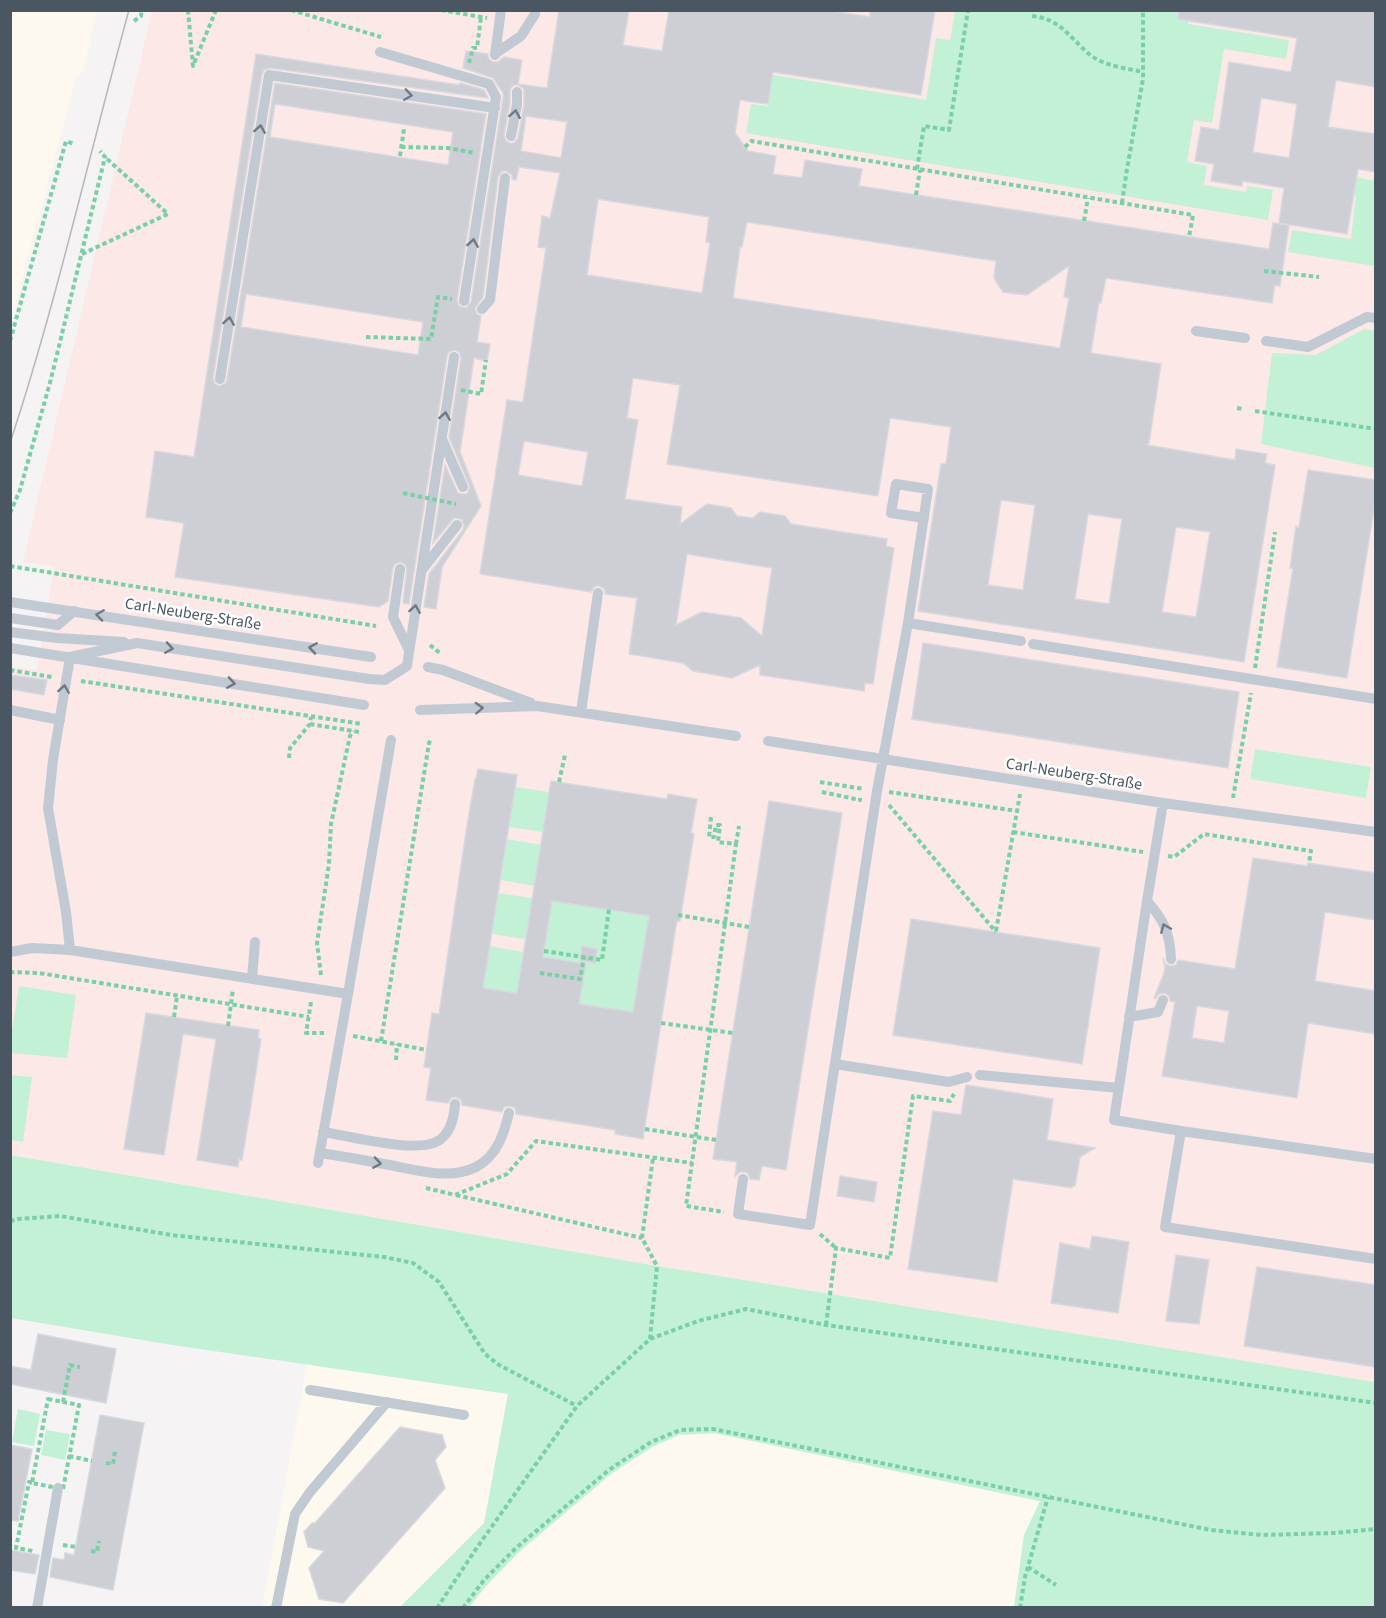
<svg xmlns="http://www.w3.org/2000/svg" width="1386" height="1618" viewBox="0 0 1386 1618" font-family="'Source Sans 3',sans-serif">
  <rect width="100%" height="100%" fill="#f5f3f3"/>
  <path fill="#fdf9ef" d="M 11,10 L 97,11 L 83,72 L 76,78 L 11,321 Z
    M 307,1364 L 508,1394 L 484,1523 L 400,1607 L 262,1608 Z
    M 714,1433 L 1041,1502 L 1024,1535 L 1014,1607 L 469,1608 L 487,1585 L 519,1552 L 611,1474 L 652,1447 L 679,1435 Z"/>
  <path fill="#fce8e6" d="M 152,11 L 1375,11 L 1375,1382 L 657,1266 L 11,1155 L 10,667 L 37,670 L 54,566 L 23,562 Z"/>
  <path fill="#c3f1d5" d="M 955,11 L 1190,11 L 1188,24 L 1289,40 L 1286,59 L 1224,49 L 1212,123 L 1194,120 L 1187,162 L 1207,166 L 1204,185 L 1246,192 L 1247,186 L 1273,190 L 1268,220 L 746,133 L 751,104 L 768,106 L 773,75 L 926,100 L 936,38 L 950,40 Z
    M 1333,172 L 1375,181 L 1375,266 L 1288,252 L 1292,230 L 1351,239 L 1356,196 L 1333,189 Z
    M 1364,329 L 1375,331 L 1375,468 L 1261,444 L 1272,353 L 1316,355 Z
    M 1255,749 L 1371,767 L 1366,798 L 1250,779 Z
    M 515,787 L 549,792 L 543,832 L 509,827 Z
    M 507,839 L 541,845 L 534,886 L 501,880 Z
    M 498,893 L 532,898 L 525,939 L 492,934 Z
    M 552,901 L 649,916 L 633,1012 L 537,997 Z
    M 490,946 L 523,952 L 517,993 L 483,988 Z
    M 19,986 L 76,995 L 67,1058 L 11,1053 L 11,1036 Z
    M 11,1075 L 32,1077 L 23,1142 L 11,1140 Z
    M 10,1155 L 657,1266 L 1375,1382 L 1375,1607 L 1014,1607 L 1024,1535 L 1040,1501 L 714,1433 L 679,1435 L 652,1447 L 611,1474 L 519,1552 L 487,1585 L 469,1607 L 400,1607 L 484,1523 L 508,1394 L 166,1344 L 11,1318 Z
    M 18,1409 L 40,1414 L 34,1446 L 12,1442 Z
    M 46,1430 L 70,1434 L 65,1460 L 41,1455 Z"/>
  <path fill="#cdcfd5" stroke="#d7d9de" stroke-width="1.5" fill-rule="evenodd" d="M 559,10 L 629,10 L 623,45 L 662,51 L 669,10 L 826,10 L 870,17 L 870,10 L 935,10 L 921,95 L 773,72 L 768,104 L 740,100 L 735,133 L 748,151 L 776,156 L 773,174 L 802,178 L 805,160 L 862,169 L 859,186 L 1269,249 L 1273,223 L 1289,225 L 1280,286 L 1275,285 L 1272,303 L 1106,278 L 1101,303 L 1099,302 L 1091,353 L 1161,364 L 1149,443 L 1147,445 L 1235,460 L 1236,449 L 1267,454 L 1265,463 L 1275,465 L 1244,662 L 918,611 L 941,464 L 946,464 L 951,427 L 890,418 L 878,496 L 667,464 L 680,385 L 633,378 L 627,418 L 638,420 L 625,499 L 682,507 L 680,524 L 707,504 L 731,508 L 737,516 L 753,518 L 760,512 L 785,516 L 791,524 L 887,539 L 886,546 L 894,548 L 873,684 L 865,683 L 864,691 L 760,675 L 760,665 L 732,678 L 693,671 L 683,663 L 629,654 L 637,598 L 605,594 L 605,590 L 600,586 L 595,586 L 591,592 L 480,574 L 507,400 L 523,402 L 546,248 L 538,247 L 542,216 L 550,218 L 560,173 L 519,167 L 516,180 L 512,179 L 512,175 L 506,171 L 502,171 L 498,177 L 483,297 L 475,308 L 477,314 L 481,316 L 477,342 L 490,344 L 487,361 L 474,358 L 460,452 L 481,506 L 442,567 L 436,609 L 424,607 L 429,574 L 463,530 L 464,525 L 461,519 L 454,518 L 433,543 L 445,465 L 458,493 L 463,494 L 467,494 L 470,487 L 449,437 L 461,358 L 459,352 L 455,350 L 449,352 L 447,356 L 409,604 L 403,603 L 407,569 L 405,564 L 400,562 L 395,564 L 393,567 L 388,601 L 379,607 L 175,577 L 184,523 L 146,517 L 155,451 L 194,457 L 256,54 L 459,85 L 460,83 L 484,90 L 488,98 L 270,68 L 264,70 L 262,74 L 213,378 L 215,384 L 219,386 L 225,384 L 227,380 L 275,83 L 486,114 L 457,300 L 459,306 L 466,308 L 471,302 L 503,98 L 503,93 L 493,78 L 463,68 L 466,51 L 488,54 L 488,58 L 493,62 L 498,62 L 504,57 L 522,60 L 518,84 L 547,88 ZM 518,85 L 524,89 L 524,105 L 518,138 L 514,143 L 510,143 L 506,141 L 504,135 L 510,103 L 510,89 L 514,85 ZM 275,104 L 453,132 L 448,165 L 270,137 ZM 526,116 L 567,122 L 561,158 L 521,151 ZM 598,199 L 709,217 L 706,242 L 710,243 L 702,293 L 587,275 ZM 747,222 L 996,261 L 994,278 L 1003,292 L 1027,295 L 1069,266 L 1064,297 L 1069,298 L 1060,348 L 733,298 L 740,247 L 742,247 ZM 246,294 L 423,322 L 418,355 L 241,327 ZM 524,441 L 588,452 L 582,486 L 518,475 ZM 1001,500 L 1035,505 L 1023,590 L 988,585 ZM 1088,514 L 1122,519 L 1109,604 L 1075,599 ZM 1176,527 L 1210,532 L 1196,617 L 1162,612 ZM 687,554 L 772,568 L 762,636 L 741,618 L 702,612 L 676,625 Z
    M 1179,10 L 1376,10 L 1376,87 L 1336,80 L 1328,127 L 1376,134 L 1376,172 L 1358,169 L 1347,234 L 1279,223 L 1284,188 L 1242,181 L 1242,186 L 1211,181 L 1214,164 L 1195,161 L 1201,127 L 1219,130 L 1229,62 L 1291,72 L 1297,38 L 1178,19 ZM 1261,98 L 1297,104 L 1289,158 L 1253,152 Z
    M 1308,470 L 1376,480 L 1376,496 L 1347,678 L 1277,667 L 1293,568 L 1290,568 L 1296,526 L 1299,527 Z
    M 923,643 L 1239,692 L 1228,768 L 912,719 Z
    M 10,675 L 47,680 L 44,695 L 10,689 Z
    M 478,769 L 517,775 L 483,988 L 517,993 L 551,781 L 667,799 L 668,794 L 697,799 L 691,833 L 694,834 L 680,921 L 677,921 L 676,926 L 643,1139 L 615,1134 L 615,1130 L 516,1114 L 515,1108 L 510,1106 L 504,1107 L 502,1112 L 462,1105 L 461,1100 L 456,1097 L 451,1098 L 448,1103 L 426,1100 L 431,1068 L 424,1067 L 432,1013 L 439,1014 L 466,832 L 475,779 L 476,779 ZM 552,901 L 649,916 L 633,1012 L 579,1004 L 586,964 L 543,957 Z
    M 769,801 L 842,813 L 786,1170 L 762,1166 L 759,1180 L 750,1179 L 748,1174 L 745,1172 L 740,1172 L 735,1176 L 737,1162 L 713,1159 Z
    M 1253,858 L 1307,866 L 1308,863 L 1376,873 L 1376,920 L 1325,912 L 1315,981 L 1376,991 L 1376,1034 L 1308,1023 L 1297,1098 L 1162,1076 L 1175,1002 L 1170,1001 L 1169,996 L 1165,993 L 1159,994 L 1155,999 L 1154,998 L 1164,973 L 1165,968 L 1163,958 L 1165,964 L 1171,966 L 1176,965 L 1178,960 L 1235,969 ZM 1197,1006 L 1229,1011 L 1224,1043 L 1192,1038 Z
    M 911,919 L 1100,948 L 1082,1064 L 893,1035 Z
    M 582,946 L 597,949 L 595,963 L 580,961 Z
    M 146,1013 L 259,1030 L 258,1038 L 261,1039 L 251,1105 L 242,1160 L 239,1159 L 238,1167 L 197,1160 L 216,1039 L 183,1034 L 164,1155 L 124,1149 Z
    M 966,1085 L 1053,1099 L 1047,1140 L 1095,1148 L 1080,1157 L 1075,1186 L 1072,1186 L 1072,1188 L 1013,1179 L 997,1282 L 908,1269 L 933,1111 L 961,1115 Z
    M 840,1176 L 877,1182 L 874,1202 L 837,1196 Z
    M 1092,1236 L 1129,1242 L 1118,1313 L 1051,1303 L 1060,1243 L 1090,1249 Z
    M 1176,1255 L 1209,1260 L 1199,1324 L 1166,1321 Z
    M 1257,1267 L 1376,1285 L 1376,1367 L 1244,1346 Z
    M 38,1334 L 116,1349 L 106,1403 L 10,1384 L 10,1366 L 31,1370 Z
    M 100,1415 L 144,1423 L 113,1590 L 50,1577 L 53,1558 L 64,1560 L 65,1553 L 74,1555 Z
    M 400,1427 L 442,1435 L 446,1447 L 435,1460 L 445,1488 L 343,1603 L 319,1599 L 309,1568 L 324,1551 L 308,1547 L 304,1532 L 312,1523 L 315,1523 Z
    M 10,1445 L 32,1449 L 18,1521 L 10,1520 Z
    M 10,1550 L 39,1555 L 35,1574 L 10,1570 Z"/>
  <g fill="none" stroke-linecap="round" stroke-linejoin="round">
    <path stroke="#7ad0a6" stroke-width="4" stroke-dasharray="4.5 3" stroke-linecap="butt" d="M 108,10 L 108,12
      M 188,10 L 193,66 L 216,10
      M 291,10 L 381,37
      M 441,10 L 487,18
      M 1032,16 C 1061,19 1069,37 1089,54 C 1104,66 1125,68 1143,72
      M 134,21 L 141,16 L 142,10
      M 469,63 L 473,48 L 477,48 L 481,17
      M 401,147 L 448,148 L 475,153
      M 745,147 L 751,141 L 1193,215 L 1189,237
      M 400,156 L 404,129
      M 917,169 L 924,126 L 949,130 L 968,10
      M 916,195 L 920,170
      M 1122,203 L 1127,169 L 1143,79 L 1143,10
      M 1084,221 L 1088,198
      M 82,254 L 168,214 L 105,157
      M 1264,271 L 1319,277
      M 366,337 L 431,339 L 438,297 L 452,299
      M 10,341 L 66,141 L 74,144
      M 461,390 L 481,394 L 486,360
      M 1237,408 L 1243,409
      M 1255,411 L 1376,429
      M 10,513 L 20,490 L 51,379 L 105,157 L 100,151
      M 10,566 L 376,626
      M 430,645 L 441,654
      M 1255,668 L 1275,532
      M 10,670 L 52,677
      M 81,681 L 362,724
      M 310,724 L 359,732
      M 289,758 L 290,748 L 310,724 L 311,717
      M 559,782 L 565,755
      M 820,782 L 864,789
      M 822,792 L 860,800 L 860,798
      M 889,792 L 1017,811
      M 1233,798 L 1251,693
      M 889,805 L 996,932
      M 711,817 L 709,837 L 714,837 L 716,825 L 720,825 L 718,842 L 736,844 L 686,1206 L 724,1212
      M 1013,832 L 1143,852
      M 736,844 L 739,826
      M 1168,856 L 1174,857 L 1204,834 L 1311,851 L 1309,863
      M 996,931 L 1020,794
      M 544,951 L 602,960 L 609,909
      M 10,972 L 39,973 L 309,1017
      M 540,973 L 580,979 L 584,957
      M 321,975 L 317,943 L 329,864 L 331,824 L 350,736 L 353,731
      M 311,1002 L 306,1033 L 327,1033
      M 174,1017 L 177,996
      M 228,1026 L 233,989
      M 353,1036 L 427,1050
      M 381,1041 L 429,743 L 431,739
      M 396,1060 L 397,1044
      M 426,1188 L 455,1195 L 507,1174 L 536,1141 L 692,1163
      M 456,1195 L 642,1238
      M 10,1221 L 18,1219 L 60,1216 L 171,1235 L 384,1257 L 413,1263 L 439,1282 L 485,1354 L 499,1365 L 577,1406
      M 820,1234 L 836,1248
      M 826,1325 L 836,1248 L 890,1258 L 913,1096 L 950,1101 L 954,1094
      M 650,1339 L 657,1266 L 642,1238 L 653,1158
      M 48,1399 L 79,1405 L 63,1489 L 32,1483 Z
      M 63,1402 L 70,1365 L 80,1367
      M 69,1456 L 92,1461
      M 106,1463 L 113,1464 L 115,1451
      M 32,1483 L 29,1482 L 16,1548 L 33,1551
      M 63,1545 L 76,1547
      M 91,1551 L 97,1552 L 99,1541
      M 1028,1567 L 1056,1585
      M 437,1608 L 476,1549 L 577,1406 L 650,1339 L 698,1321 L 746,1309 L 826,1325 L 1376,1403
      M 463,1608 L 484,1580 L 516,1548 L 609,1470 L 651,1442 L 680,1430 L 713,1429 L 1211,1530 L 1262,1535 L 1334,1533 L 1376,1529
      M 1020,1608 L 1025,1577 L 1048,1497"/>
    <path stroke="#c1cad2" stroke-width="10" d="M 380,52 L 489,84 L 496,97 L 464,301
      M 496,53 L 521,36 L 535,14 L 535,10
      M 495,55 L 501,10
      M 511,136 L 517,104 L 517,92
      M 482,309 L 490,300 L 505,178
      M 1196,331 L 1245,338
      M 1266,341 L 1308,347 L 1367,317 L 1376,318
      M 220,379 L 269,75 L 495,108
      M 442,439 L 463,487
      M 400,569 L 393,617 L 409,650
      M 422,570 L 457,525
      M 10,602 L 371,657
      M 10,618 L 58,625 L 74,611
      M 908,623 L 1021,641
      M 10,632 L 57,638 L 124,642
      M 1033,644 L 1376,699
      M 10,648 L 364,705
      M 70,657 L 137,643 L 369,679 L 385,680 L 407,666 L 454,357
      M 428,667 L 443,670 L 531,703
      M 10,710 L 60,720
      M 420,710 L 537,706 L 736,736
      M 581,712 L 598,593
      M 768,741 L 1163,803 L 1376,832
      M 1163,803 L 1147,901 L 1114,1120 L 1181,1131 L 1165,1227 L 1376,1259
      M 1147,901 C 1164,920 1170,933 1171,959
      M 70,950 L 66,912 L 48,808 L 53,760 L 70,657
      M 10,952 L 32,948 L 70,950 L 348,994
      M 252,979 L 255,942
      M 1129,1017 L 1158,1012 L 1163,1000
      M 835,1064 L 949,1082 L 967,1077
      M 980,1075 L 1119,1088
      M 1181,1131 L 1376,1159
      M 323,1132 C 350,1136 416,1154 438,1141 C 451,1133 454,1118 455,1104
      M 320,1153 C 341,1156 363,1160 384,1164 C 413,1169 448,1181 476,1167 C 497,1156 504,1134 509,1113
      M 318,1163 L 348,994 L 391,740
      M 743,1179 L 738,1214 L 810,1225 L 877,791 L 908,623 L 928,489 L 896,484 L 891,513 L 924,518
      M 310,1390 L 464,1415
      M 37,1608 L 58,1488
      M 276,1608 L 295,1514 L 310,1492 L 387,1402"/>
    <path stroke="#b5b8bd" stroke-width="1.5" d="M 10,443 C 57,301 89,155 129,10"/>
    <path stroke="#7ad0a6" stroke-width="4" stroke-dasharray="4.5 3" stroke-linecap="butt" d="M 403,493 L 456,504
      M 678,915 L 749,927
      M 661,1023 L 733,1033
      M 645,1129 L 716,1140"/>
  </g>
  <defs><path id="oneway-chevron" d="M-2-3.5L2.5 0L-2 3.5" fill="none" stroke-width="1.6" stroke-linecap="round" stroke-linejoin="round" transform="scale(1.5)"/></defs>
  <g stroke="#6e7983">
    <use href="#oneway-chevron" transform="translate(408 95) rotate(8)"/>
    <use href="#oneway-chevron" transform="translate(515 114) rotate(-80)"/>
    <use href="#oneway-chevron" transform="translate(260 129) rotate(-81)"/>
    <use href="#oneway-chevron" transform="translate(473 243) rotate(-81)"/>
    <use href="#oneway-chevron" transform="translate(229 321) rotate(-81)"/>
    <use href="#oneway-chevron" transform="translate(445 416) rotate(-81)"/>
    <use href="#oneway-chevron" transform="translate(415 609) rotate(-81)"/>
    <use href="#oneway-chevron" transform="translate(100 615) rotate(-172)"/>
    <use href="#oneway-chevron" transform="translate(169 648) rotate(9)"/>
    <use href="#oneway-chevron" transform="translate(313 648) rotate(-171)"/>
    <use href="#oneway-chevron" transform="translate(231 683) rotate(9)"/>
    <use href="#oneway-chevron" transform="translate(64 689) rotate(-81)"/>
    <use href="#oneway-chevron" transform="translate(479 708) rotate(-3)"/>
    <use href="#oneway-chevron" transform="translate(1165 928) rotate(-113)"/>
    <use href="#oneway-chevron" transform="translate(377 1163) rotate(9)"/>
  </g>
  <g text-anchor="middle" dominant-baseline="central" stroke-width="5" stroke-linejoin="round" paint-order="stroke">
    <g font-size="16" fill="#4a5661" stroke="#fff">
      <text transform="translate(193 614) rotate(9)">Carl-Neuberg-Straße</text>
      <text transform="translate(1074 774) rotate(9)">Carl-Neuberg-Straße</text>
    </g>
  </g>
  <rect width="1386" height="1618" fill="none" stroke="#4a5661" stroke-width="24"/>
</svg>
